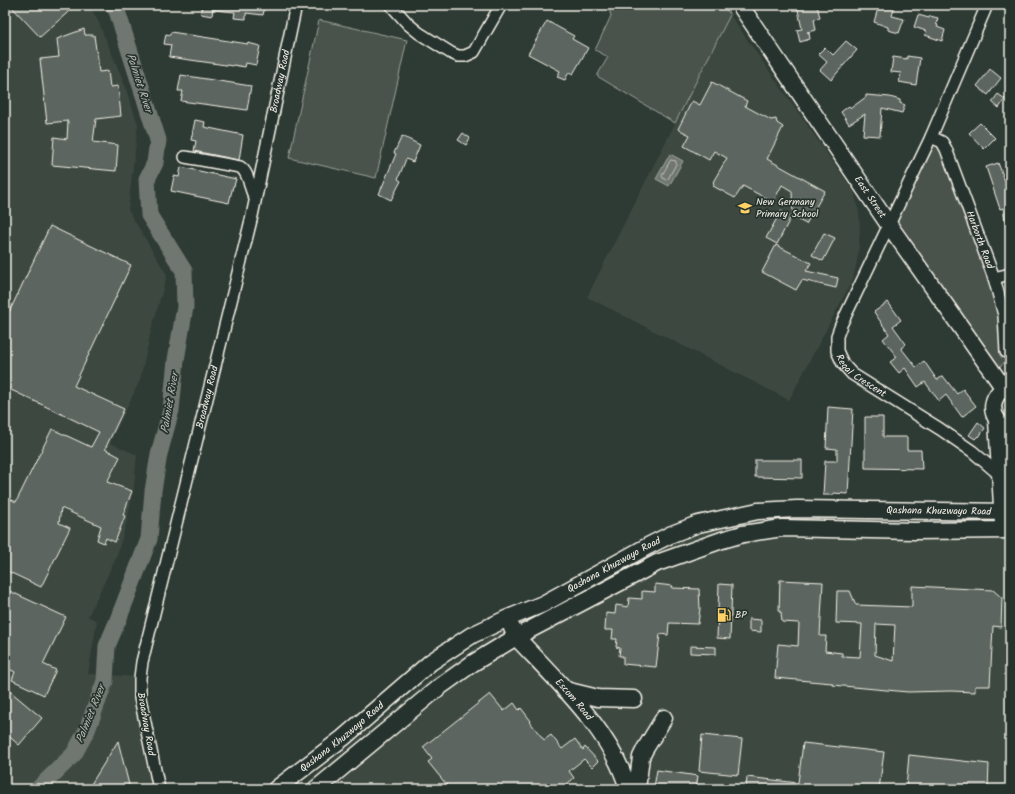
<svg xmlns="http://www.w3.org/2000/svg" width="1015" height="794" viewBox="0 0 1015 794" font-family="Kalam,sans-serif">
  <rect width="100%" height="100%" fill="#2e3b34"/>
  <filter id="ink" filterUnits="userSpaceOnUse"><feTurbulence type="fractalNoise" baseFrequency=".025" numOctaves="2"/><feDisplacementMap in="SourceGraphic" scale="8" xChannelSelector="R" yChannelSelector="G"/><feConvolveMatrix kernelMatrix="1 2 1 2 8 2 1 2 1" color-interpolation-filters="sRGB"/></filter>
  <g filter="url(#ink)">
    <path fill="#3c4841" d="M 5,5 L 89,5 L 98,21 L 120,73 L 138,124 L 128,210 L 167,275 L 151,331 L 140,380 L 110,443 L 137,455 L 134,486 L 127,521 L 116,558 L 88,616 L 97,621 L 88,674 L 140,677 L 158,789 L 5,789 Z
      M 730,15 L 854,192 L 859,213 L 860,230 L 858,256 L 853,279 L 789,400 L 587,297 Z
      M 993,373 L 1010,387 L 1010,789 L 298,789 L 442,670 L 458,659 L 509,625 L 650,547 L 758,512 L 1002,513 Z"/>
    <path fill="#48524c" stroke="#9ea29a" d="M 608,5 L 724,5 L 730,15 L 675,123 L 597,76 L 608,57 L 595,50 L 611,16 Z
      M 319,20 L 407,40 L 376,178 L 289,158 Z
      M 930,136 L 938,139 L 994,278 L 1006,353 L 1005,362 L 993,373 L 888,225 Z"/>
    <path fill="#6f7770" stroke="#a4a8a0" d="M 670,154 L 683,161 L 669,186 L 656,179 Z"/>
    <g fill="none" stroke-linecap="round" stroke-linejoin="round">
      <path stroke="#bfc0b8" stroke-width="1" d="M 671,160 L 676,161 L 676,164 L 668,179 L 666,180 L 663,178 L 662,176 Z"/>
      <path stroke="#a4a8a0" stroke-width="3" d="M 117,11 L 121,5"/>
      <path stroke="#6f7770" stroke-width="17" d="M 38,789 L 74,754 L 87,730 L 105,681 L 107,646 L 118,620 L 149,539 L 153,491 L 159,454 L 171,410 L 176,360 L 185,307 L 184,271 L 149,215 L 147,179 L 155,163 L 158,140 L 117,11 L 113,5"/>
    </g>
    <path fill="#5c655e" stroke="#f4f1e8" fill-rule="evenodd" d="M 10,5 L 76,5 L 40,37 Z
      M 202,5 L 213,5 L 212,16 L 201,14 Z
      M 215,5 L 265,5 L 263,15 L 246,13 L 246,19 L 234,18 L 235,12 L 214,10 Z
      M 797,5 L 817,5 L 820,18 L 814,19 L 816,30 L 807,32 L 809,33 L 810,39 L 800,42 L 797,30 L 802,29 Z
      M 879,5 L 895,5 L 892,16 L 904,19 L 899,33 L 888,30 L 888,27 L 874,22 Z
      M 918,15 L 929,18 L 930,16 L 938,18 L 936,24 L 938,25 L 937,27 L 945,30 L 942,41 L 925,35 L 926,31 L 914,27 Z
      M 547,21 L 574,36 L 572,39 L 588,48 L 573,74 L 569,72 L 565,80 L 557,77 L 560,71 L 528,54 Z
      M 84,29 L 85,35 L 94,35 L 99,72 L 108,71 L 110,87 L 118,86 L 121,116 L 96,119 L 93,142 L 118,145 L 116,171 L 52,165 L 54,137 L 67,139 L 68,121 L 47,123 L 40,59 L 59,57 L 57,39 Z
      M 171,32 L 248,44 L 248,43 L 260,46 L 256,65 L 246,63 L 245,67 L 233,65 L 233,66 L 169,57 L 171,45 L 164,44 L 166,34 L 170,35 Z
      M 846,41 L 857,50 L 831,80 L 820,70 L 827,62 L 818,54 L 825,47 L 833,55 Z
      M 907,56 L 920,58 L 916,85 L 899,82 L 901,73 L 891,72 L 893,57 L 907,59 Z
      M 990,69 L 1001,78 L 988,95 L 977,86 Z
      M 181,75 L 251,86 L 247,110 L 181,101 L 183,91 L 178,91 Z
      M 712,82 L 747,101 L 745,106 L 771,120 L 776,119 L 777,123 L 783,127 L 767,159 L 825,191 L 806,224 L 793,217 L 792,191 L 782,185 L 773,202 L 743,186 L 735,198 L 713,186 L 714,183 L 713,182 L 727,158 L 714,151 L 709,160 L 684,146 L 690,135 L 678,129 L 692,101 L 700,105 Z
      M 998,94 L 1005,99 L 999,108 L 992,102 Z
      M 866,95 L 890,97 L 900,100 L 900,103 L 905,105 L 902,113 L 882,108 L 880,136 L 863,135 L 865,114 L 849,124 L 841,112 L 849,106 L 851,108 L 866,97 Z
      M 195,120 L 205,122 L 204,127 L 243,135 L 239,160 L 194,151 L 196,141 L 191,140 Z
      M 980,123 L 995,138 L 984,149 L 969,133 Z
      M 463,133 L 470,138 L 466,145 L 458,140 Z
      M 402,136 L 420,145 L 413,162 L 406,159 L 398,179 L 401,181 L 391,200 L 379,194 L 396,154 L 394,153 Z
      M 998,163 L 1010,193 L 1010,227 L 1006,227 L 1003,208 L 1000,209 L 986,167 Z
      M 181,167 L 236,179 L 234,186 L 233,186 L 229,203 L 171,191 L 174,176 L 179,177 Z
      M 781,211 L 791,217 L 777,244 L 766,238 Z
      M 50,226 L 131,265 L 74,386 L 124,409 L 105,449 L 120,457 L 107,482 L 132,491 L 123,515 L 125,516 L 115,542 L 106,538 L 104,543 L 97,540 L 101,526 L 61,508 L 59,523 L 70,528 L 41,587 L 5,570 L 5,504 L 8,498 L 16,502 L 52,429 L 91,447 L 99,432 L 5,387 L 5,321 Z
      M 824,233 L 835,238 L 823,261 L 812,255 Z
      M 776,245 L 811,263 L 806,271 L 838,278 L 836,288 L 802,280 L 796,290 L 762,272 Z
      M 888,302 L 901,320 L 893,326 L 906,344 L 901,348 L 916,367 L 924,361 L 937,380 L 943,376 L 957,394 L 963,389 L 976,406 L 962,417 L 946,395 L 939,401 L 925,382 L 918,387 L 905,368 L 899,373 L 890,362 L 897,357 L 883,339 L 889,334 L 874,312 Z
      M 828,407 L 853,409 L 848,494 L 833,493 L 833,495 L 823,495 L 825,461 L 837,461 L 837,449 L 826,448 Z
      M 865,417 L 883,417 L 883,437 L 907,437 L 907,450 L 921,450 L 922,469 L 865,468 Z
      M 978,422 L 985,428 L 979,437 L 978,436 L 975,439 L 969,435 Z
      M 755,460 L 802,460 L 802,478 L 755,477 Z
      M 780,580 L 823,582 L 820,636 L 826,636 L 825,651 L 842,653 L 842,656 L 860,657 L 862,624 L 836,623 L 837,591 L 850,591 L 856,605 L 912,607 L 912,586 L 993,590 L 1002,598 L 1001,627 L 993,626 L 990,686 L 975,686 L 975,692 L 951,691 L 908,692 L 832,685 L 832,683 L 775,678 L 778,644 L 798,646 L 799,623 L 782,622 L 781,612 L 779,612 ZM 876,624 L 895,625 L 893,661 L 875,655 Z
      M 655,584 L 673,586 L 672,588 L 699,589 L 700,609 L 698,624 L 669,623 L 668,635 L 660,634 L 656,667 L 623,664 L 623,656 L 619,656 L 620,648 L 616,647 L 617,639 L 612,639 L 613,630 L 605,630 L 606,613 L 615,614 L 616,605 L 628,607 L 629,598 L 642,599 L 642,591 L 655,592 Z
      M 719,584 L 732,585 L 730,639 L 717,638 Z
      M 5,589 L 66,617 L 43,664 L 56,670 L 44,695 L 12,680 L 15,672 L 5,667 Z
      M 749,619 L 761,620 L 761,632 L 749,631 Z
      M 690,646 L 716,647 L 716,654 L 690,653 Z
      M 5,687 L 42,718 L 19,745 L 5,733 Z
      M 490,694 L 504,711 L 514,703 L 519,710 L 521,708 L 531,721 L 530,722 L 544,740 L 551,735 L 562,749 L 575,739 L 583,750 L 585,747 L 598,761 L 592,767 L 584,759 L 569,771 L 574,778 L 561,789 L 450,789 L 428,762 L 432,759 L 423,747 Z
      M 702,735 L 742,739 L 738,775 L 699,771 Z
      M 118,741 L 130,789 L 88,789 Z
      M 803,743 L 884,752 L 879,789 L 839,789 L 813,786 L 813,789 L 746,789 L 747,777 L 798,783 Z
      M 909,755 L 989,764 L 988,789 L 906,789 Z
      M 657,770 L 698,776 L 696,789 L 666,789 L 654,787 Z"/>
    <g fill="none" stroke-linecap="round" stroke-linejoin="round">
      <defs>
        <g id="street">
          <path d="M 391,5 L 408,24 L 419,33 L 451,53 L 458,56 L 465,56 L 474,52 L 501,5"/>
          <path id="s1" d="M 987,5 L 931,137 L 841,325 L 837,336 L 837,351 L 843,364 L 852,374 L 940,429 L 972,451 L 1001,476"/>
          <path id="s2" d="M 931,137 L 942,142 L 946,149 L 994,278 L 1004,315 L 1006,352"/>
          <path d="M 185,157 L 240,167 C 250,173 249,189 255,198"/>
          <path d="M 994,278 L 1010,274"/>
          <path id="s3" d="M 159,789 L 140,698 L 140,678 L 142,662 L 252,216 L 296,5"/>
        </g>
        <g id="secondary">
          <path id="s4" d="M 740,5 L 889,225 L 1003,387"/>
          <path d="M 1010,385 C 988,394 987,420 1010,429"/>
          <path d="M 997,420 L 1003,523"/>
          <path id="s5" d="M 512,628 L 516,637 C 556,680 612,731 628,789"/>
          <path d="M 565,690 L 598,698 L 634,699"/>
          <path id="s6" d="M 276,789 L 343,738 L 431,662 L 472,635 L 506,619 L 543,604 L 648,546 L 672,534 L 698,524 L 758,511 L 797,509 L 1010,512"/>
          <path d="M 316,789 L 438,688 L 473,663 L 516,637 L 657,563 L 722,540 L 743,534 L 782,528 L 914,531 L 1010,530"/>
          <path d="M 637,789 L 641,757 L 645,749 L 664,718"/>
        </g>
      </defs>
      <use href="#street" stroke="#f4f1e8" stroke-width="14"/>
      <use href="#secondary" stroke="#f4f1e8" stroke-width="19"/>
      <use href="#street" stroke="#26332d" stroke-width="11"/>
      <use href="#secondary" stroke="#26332d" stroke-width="16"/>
    </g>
  </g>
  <defs>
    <symbol id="school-bare" viewBox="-9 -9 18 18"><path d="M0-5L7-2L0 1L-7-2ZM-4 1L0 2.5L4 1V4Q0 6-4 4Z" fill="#ffd166" stroke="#26332d" stroke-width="2.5" paint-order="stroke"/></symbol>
    <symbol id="fuel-bare" viewBox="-9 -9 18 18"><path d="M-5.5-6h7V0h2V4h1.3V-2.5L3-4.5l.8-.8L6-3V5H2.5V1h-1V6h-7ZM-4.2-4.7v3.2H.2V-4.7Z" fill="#ffd166" stroke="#26332d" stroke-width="2.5" paint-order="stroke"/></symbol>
  </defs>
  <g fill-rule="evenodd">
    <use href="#school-bare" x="735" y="198" width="20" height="20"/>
    <use href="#fuel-bare" x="714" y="605" width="20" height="20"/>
  </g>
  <g text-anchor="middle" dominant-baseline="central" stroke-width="3.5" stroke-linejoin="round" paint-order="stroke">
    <g font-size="10" fill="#f4f1e8" stroke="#26332d">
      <text stroke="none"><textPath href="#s3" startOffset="726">Broadway Road</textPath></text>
      <text stroke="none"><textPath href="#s4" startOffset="232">East Street</textPath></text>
      <text stroke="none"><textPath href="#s2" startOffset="117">Harborth Road</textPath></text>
      <text stroke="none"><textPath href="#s1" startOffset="414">Regal Crescent</textPath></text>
      <text stroke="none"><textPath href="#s3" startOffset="402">Broadway Road</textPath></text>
      <text stroke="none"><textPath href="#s6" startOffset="744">Qashana Khuzwayo Road</textPath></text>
      <text stroke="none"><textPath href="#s6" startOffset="408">Qashana Khuzwayo Road</textPath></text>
      <text stroke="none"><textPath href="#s5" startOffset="95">Escom Road</textPath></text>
      <text transform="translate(146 724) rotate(80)">Broadway Road</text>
      <text stroke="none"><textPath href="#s6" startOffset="84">Qashana Khuzwayo Road</textPath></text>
    </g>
    <g font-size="10" fill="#f4f1e8" stroke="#26332d" text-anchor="start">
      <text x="756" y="202">New Germany<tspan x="756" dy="12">Primary School</tspan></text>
      <text x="735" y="615">BP</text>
    </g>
    <g font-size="11" font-style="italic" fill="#b8bab2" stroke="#26332d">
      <text transform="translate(139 83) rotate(72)">Palmiet River</text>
      <text transform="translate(170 403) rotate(-80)">Palmiet River</text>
      <text transform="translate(91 714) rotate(-68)">Palmiet River</text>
    </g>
  </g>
  <rect width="1015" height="794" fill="none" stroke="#26332d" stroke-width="20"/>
  <rect x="10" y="10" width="995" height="774" fill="none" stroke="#f4f1e8" stroke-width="1.5" filter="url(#ink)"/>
</svg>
